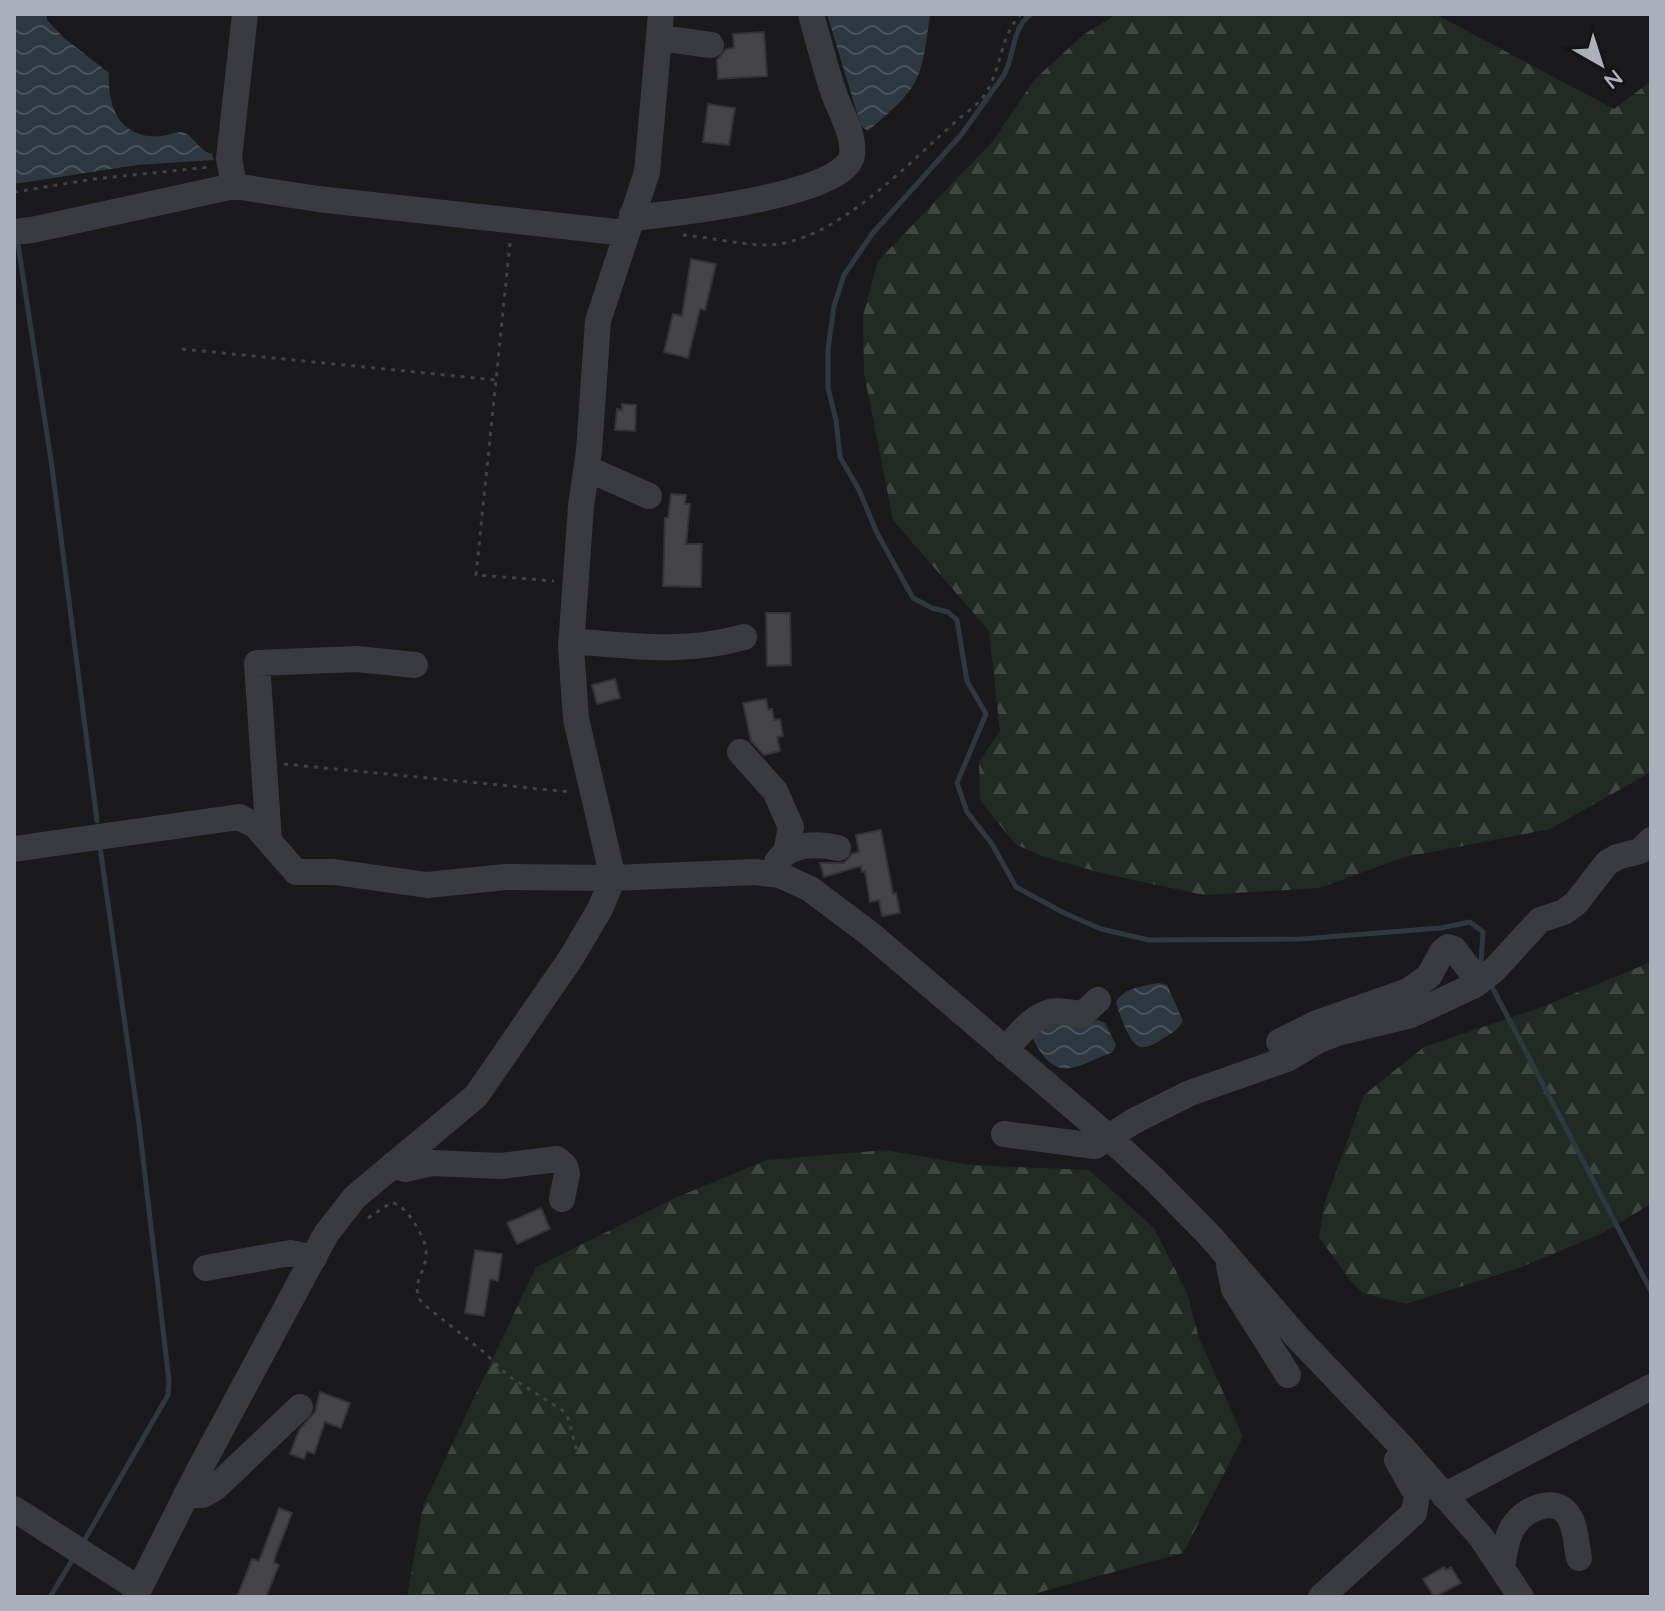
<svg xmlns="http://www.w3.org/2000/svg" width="1665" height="1611" viewBox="0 0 1665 1611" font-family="Quicksand,sans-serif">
  <defs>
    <pattern id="forest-firs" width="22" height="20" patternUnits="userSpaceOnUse" patternTransform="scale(2)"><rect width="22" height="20" fill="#212b23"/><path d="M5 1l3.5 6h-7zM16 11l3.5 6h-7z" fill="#3f4741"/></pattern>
    <pattern id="water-waves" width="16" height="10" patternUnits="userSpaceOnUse" patternTransform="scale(2)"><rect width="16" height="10" fill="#2e3841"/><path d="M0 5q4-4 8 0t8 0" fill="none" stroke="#4a525a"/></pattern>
  </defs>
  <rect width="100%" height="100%" fill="#1a1a1c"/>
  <path fill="url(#forest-firs)" d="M 1117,14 L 1435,14 L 1614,109 L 1651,81 L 1651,772 L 1550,829 L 1405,857 L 1319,888 L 1204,895 L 1101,873 L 1042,856 L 1015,844 L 980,800 L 979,762 L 1000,731 L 989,631 L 893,520 L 864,373 L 863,316 L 878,261 L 993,141 L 1034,80 L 1083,35 Z
    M 1651,962 L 1651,1204 L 1601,1234 L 1519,1268 L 1406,1304 L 1363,1293 L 1349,1279 L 1319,1237 L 1325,1202 L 1364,1095 L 1424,1047 L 1542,1007 Z
    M 885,1150 L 971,1165 L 1089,1170 L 1154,1228 L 1187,1293 L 1199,1338 L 1243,1437 L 1183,1553 L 1037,1593 L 1035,1597 L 407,1597 L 423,1506 L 536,1267 L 675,1198 L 767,1160 Z"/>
  <path fill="url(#water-waves)" d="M 14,14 L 47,14 L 47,20 L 64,38 L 109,73 C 107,108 121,140 162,136 C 169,135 175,132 181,132 C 194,134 198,151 212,154 L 214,160 L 137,165 L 14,184 Z
    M 827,14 L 930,14 C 921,82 921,86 868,131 L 861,126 Z
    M 1159,983 L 1167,985 L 1183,1021 C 1178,1030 1172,1033 1164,1038 C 1157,1042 1148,1049 1140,1047 C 1129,1044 1119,1012 1116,1002 C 1125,987 1143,986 1159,983 Z
    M 1098,1020 L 1105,1023 L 1116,1045 L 1113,1052 C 1074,1067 1057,1085 1033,1039 C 1045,1012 1068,1028 1086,1025 C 1090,1024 1094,1021 1098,1020 Z"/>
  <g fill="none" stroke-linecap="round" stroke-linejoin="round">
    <path stroke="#2e3841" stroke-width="5" d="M 1031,14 C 1011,29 1015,55 1004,75 L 961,135 L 872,234 L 844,275 L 834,306 L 828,349 L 828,388 L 836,420 L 840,457 L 859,490 L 877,533 L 913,598 L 932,608 L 948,612 L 957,620 L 967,681 L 986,714 L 957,783 L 967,812 L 992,844 L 1016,887 L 1064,913 L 1101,929 L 1149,940 L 1301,939 L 1441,928 L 1470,922 L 1483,932 L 1481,961 L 1484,968
      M 18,244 L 52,467 L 97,821
      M 1491,985 L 1651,1291
      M 84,1541 L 168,1395 L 169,1381 L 139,1124 L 100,847
      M 50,1597 L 71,1562"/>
  </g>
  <path fill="#444449" stroke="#343338" stroke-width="2" d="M 764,32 L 767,76 L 718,79 L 717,60 L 726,49 L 734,48 L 733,34 Z
    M 708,104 L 735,108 L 729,145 L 703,142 Z
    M 691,259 L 716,264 L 705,310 L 700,309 L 688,358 L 664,352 L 673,314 L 682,316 Z
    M 622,404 L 636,405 L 635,431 L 615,430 L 617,409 L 622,410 Z
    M 671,494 L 686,495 L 685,504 L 690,504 L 686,544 L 702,544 L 701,587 L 663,586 L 665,518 L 668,518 Z
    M 766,613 L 790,613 L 791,665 L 767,666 Z
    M 615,679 L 620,698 L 597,704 L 592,685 Z
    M 766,699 L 768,710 L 772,709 L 774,720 L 780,719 L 783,736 L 777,737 L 780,751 L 764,755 L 751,741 L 743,703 Z
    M 881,830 L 893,894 L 896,893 L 900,913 L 882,916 L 879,900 L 870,902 L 865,871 L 862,872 L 861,866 L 824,877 L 820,863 L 844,863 L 852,854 L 859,852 L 856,835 Z
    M 541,1208 L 550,1229 L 517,1244 L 507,1223 Z
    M 475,1250 L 502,1254 L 498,1281 L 490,1279 L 484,1316 L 465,1313 Z
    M 320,1392 L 350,1403 L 341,1428 L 325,1422 L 314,1454 L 307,1451 L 304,1459 L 290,1454 L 299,1430 L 315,1412 Z
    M 279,1508 L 292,1513 L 275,1557 L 274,1562 L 279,1565 L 266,1597 L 237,1597 L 252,1559 L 259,1561 Z
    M 1444,1567 L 1446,1570 L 1451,1567 L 1461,1583 L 1434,1597 L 1423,1579 Z"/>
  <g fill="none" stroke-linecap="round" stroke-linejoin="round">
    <path stroke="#404248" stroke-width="3" stroke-dasharray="4 6" stroke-linecap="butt" d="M 14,192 L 94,179 L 210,167
      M 683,235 C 710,237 740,245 767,245 C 833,244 907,165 953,124 C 963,114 976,107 984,96 C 1002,70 999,37 1021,14
      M 510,243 L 476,575 L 554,581
      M 182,349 L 496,380
      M 284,764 L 571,792
      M 368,1218 L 392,1202 C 403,1207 409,1214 415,1224 C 420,1233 427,1244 426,1254 C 426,1274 409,1284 422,1303 L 485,1353 L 507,1375 L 562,1410 L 568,1418 L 578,1455"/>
    <path stroke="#3a3b41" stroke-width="26" d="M 660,38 L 711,45
      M 234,186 L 229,158 L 245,14
      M 632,215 L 641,217 C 677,213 846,195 852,155 C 855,134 839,110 833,91 C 825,66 818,40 811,14
      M 14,232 L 32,230 L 234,186 L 318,199 L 625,233
      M 586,472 L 597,473 L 649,496
      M 571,641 C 633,646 683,654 744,637
      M 740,752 L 775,791 L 791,827 L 786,852
      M 269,841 L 257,663 L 357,659 L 415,665
      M 14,849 L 239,817 L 255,825 L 296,872 L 334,872 L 427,885 L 506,877 L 613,878 L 755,872 L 780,875 L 810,889 L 870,934 L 1105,1134 L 1154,1179 L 1211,1237 L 1296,1336 L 1403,1448 L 1481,1537 L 1521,1597
      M 777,862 C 789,843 818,843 838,848
      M 1279,1042 L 1317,1023 L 1408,991 L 1429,976 L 1442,952 L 1448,947 L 1454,949 L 1479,982
      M 1005,1050 C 1018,1036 1036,1011 1057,1011 C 1065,1011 1074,1014 1083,1014 L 1098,1000
      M 1004,1134 L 1095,1146 L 1134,1121 L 1190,1093 L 1287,1059 L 1317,1041 L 1337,1033 L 1411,1015 L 1475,985 L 1494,970 L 1540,920 L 1564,912 L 1576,903 L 1607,863 L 1617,857 L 1640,851 L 1651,840
      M 393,1165 L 405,1169 L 432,1163 L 501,1166 L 557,1159 L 565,1166 L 567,1174 L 562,1199
      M 1229,1266 L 1234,1289 L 1288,1375
      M 206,1268 L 290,1253 L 314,1258
      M 186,1495 L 203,1495 L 215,1488 L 300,1407
      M 1444,1496 L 1651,1387
      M 14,1509 L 139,1589
      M 1502,1566 C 1505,1553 1506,1535 1515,1524 C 1527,1508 1555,1496 1568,1515 C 1576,1526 1576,1544 1579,1558
      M 135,1597 L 196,1476 L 326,1234 L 355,1197 L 476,1096 L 571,958 L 600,909 L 613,878 L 576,719 L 571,647 L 581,506 L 589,451 L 598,321 L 647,172 L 661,14
      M 1321,1597 L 1414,1513 L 1417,1495 L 1397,1460"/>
  </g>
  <rect width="1665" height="1611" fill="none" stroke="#abb0bc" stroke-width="32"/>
  <g transform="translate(1601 64) rotate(141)" stroke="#151417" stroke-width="6" paint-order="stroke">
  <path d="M0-6L14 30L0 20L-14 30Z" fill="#abb0bc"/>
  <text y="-12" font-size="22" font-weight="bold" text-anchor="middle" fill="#abb0bc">N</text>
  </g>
</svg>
